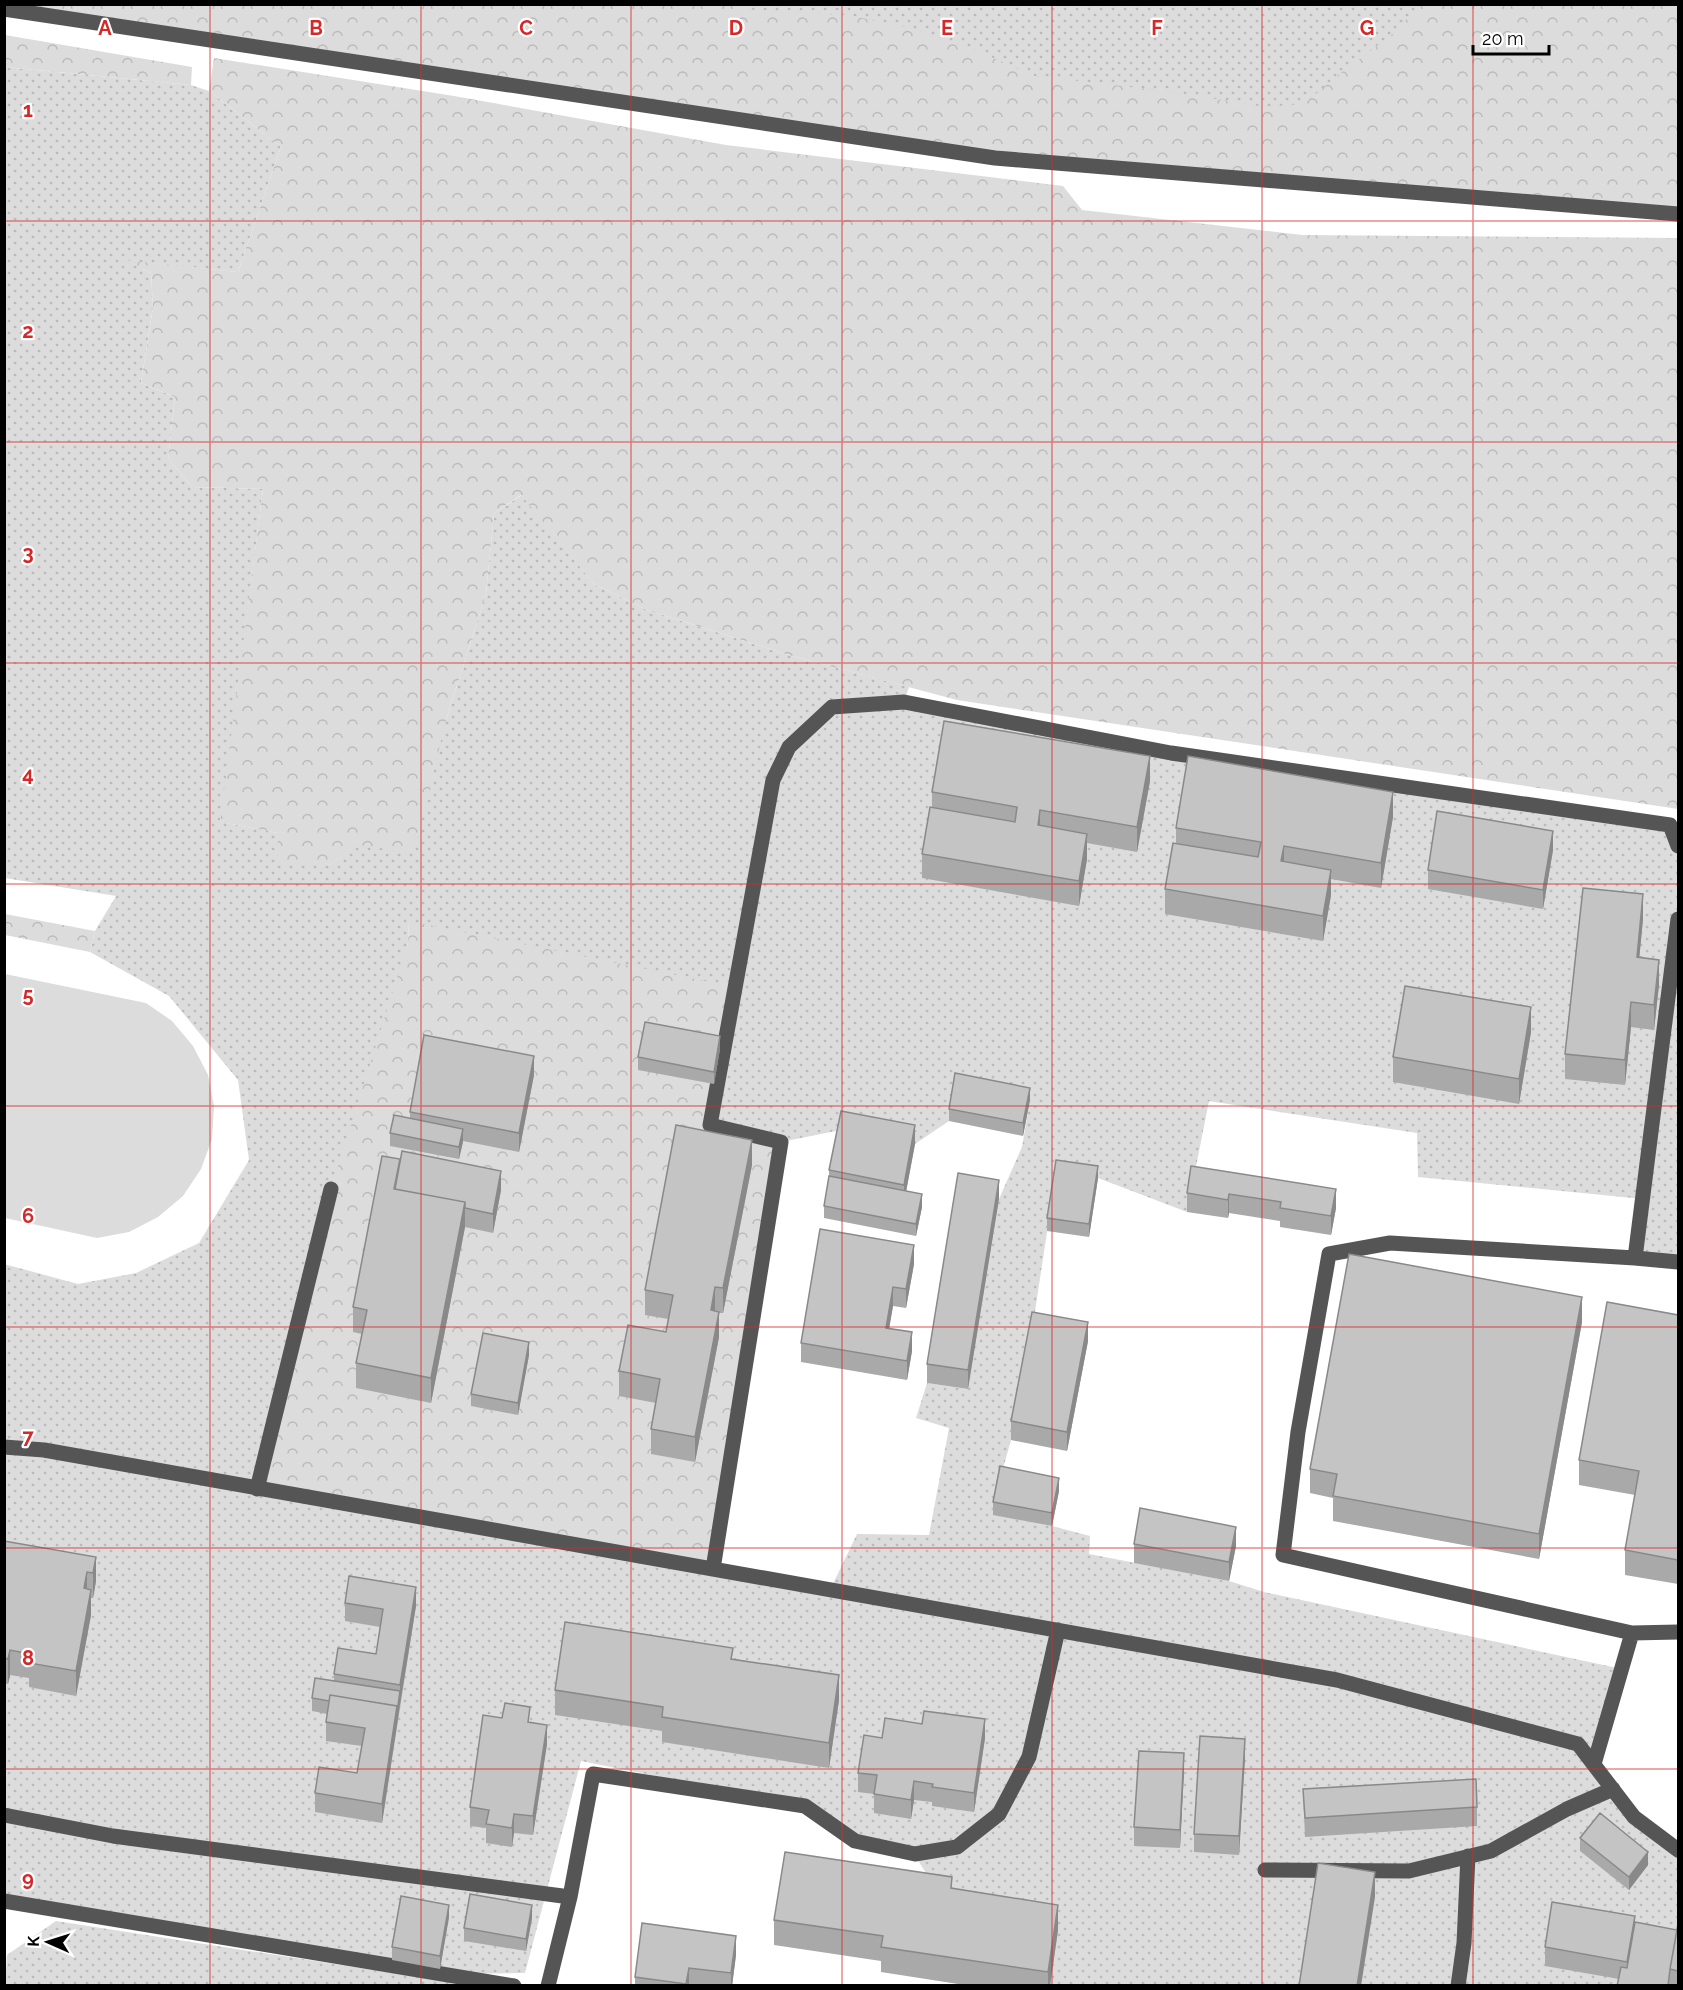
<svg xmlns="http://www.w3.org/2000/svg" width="1683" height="1990" viewBox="0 0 1683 1990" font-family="Raleway,sans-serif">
  <defs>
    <pattern id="grass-dots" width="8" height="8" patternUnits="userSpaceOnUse" patternTransform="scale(1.5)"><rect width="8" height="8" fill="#dcdcdc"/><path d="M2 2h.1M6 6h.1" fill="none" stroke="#bbb" stroke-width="1.8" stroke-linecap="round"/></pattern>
    <pattern id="forest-crowns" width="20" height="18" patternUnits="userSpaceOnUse" patternTransform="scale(1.5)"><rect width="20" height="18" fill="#dcdcdc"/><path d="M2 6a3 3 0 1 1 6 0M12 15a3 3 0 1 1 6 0" fill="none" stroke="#bbb"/></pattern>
  </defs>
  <rect width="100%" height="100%" fill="#fff"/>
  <path fill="url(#grass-dots)" fill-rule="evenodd" d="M 4,5 L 1678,5 L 1678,214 Z
    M 5,67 L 191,85 L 209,91 L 281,147 L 238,272 L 127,261 L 151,273 L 153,307 L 141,383 L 175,397 L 168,458 L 192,487 L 263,489 L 221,822 L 278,833 L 328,866 L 358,845 L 446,720 L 486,594 L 494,513 L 522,495 L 594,584 L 647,610 L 792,656 L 909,687 L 904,702 L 1171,753 L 1678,826 L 1678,1262 L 1635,1258 L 1643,1199 L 1418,1177 L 1417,1133 L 1209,1101 L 1187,1212 L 1098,1178 L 1056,1173 L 1032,1331 L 1011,1440 L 1000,1479 L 993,1514 L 1052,1526 L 1090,1536 L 1089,1554 L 1229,1581 L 1264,1592 L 1622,1669 L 1594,1764 L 1634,1817 L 1678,1850 L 1678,1985 L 1050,1985 L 951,1913 L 914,1854 L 855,1841 L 805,1806 L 581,1761 L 525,1973 L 452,1974 L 5,1894 L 4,1264 L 78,1284 L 136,1273 L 199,1243 L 249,1160 L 238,1080 L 169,996 L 90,952 L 95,931 L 116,896 L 5,878 ZM 409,921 L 710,1125 L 781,1142 L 841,1130 L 915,1144 L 949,1121 L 955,1086 L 1030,1100 L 1022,1147 L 999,1199 L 968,1389 L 927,1383 L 916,1418 L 949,1428 L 929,1535 L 857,1534 L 830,1590 L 257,1489 L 408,943 Z
    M 56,1921 L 470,1985 L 5,1986 L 7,1955 Z"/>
  <path fill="url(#forest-crowns)" d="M 4,5 L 737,5 L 757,11 L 846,15 L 907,27 L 975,50 L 1035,76 L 1173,92 L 1265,107 L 1304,104 L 1337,76 L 1394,33 L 1419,5 L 1678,5 L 1678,214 L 995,158 Z
    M 5,35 L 192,67 L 191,85 L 5,67 Z
    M 214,58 L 454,96 L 726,145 L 1063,186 L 1082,210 L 1302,235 L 1678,238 L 1678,809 L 957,700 L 792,656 L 647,610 L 594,584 L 521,495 L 494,513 L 486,594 L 446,720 L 414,853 L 359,845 L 328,866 L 278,864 L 278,833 L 220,822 L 263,489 L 192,487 L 168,458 L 175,397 L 141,383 L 153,307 L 151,273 L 124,260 L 238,272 L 281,147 L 209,91 Z
    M 5,914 L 95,931 L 90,952 L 5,935 Z
    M 409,921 L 735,987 L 710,1125 L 781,1142 L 713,1569 L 257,1489 L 331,1189 L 408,943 Z"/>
  <path fill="#dcdcdc" d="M 5,974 L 146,1003 L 172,1021 L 193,1046 L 208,1075 L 214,1106 L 212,1139 L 201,1169 L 183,1196 L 158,1217 L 129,1232 L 97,1238 L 5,1218 Z"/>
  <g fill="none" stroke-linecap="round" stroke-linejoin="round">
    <path stroke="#555" stroke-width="15" d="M 4,9 L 995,158 L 1678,214
      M 1678,919 L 1635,1258 L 1678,1262
      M 4,1447 L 44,1450 L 1337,1680 L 1578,1744 L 1634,1817 L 1678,1850
      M 257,1489 L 331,1189
      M 713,1569 L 781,1142 L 710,1125 L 773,780 L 789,747 L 832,707 L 904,702 L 1171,753 L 1670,825 L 1678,846
      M 1632,1633 L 1283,1555 L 1298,1432 L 1329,1254 L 1390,1243 L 1635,1258
      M 1594,1764 L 1632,1633 L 1678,1632
      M 4,1815 L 113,1836 L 570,1897 L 548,1986
      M 1265,1870 L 1409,1871 L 1491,1851 L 1567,1809 L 1613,1789
      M 570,1897 L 593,1774 L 805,1806 L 855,1841 L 915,1854 L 957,1847 L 999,1814 L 1029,1757 L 1058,1630
      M 4,1901 L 514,1986
      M 1458,1986 L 1464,1943 L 1468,1856"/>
  </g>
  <path fill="#a9a9a9" d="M 1150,781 L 1137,852 L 1087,843 L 1087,859 L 1079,906 L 922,878 L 922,854 L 932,807 L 932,792 Z
    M 1393,817 L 1381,888 L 1331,879 L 1331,895 L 1323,941 L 1165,914 L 1165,889 L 1176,843 L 1176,828 Z
    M 1553,850 L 1543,909 L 1428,889 L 1428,870 Z
    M 1643,919 L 1639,958 L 1659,985 L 1654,1030 L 1631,1027 L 1625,1085 L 1565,1079 L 1565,1054 Z
    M 1531,1032 L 1519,1104 L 1393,1082 L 1393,1057 Z
    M 720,1049 L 714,1084 L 638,1070 L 638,1057 Z
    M 534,1075 L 519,1152 L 463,1141 L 459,1159 L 390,1146 L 390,1133 L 410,1118 L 410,1112 Z
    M 1030,1100 L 1023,1136 L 949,1121 L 949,1109 Z
    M 915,1144 L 906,1191 L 922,1207 L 916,1236 L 824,1218 L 824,1206 L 829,1176 L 829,1170 Z
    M 400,1164 L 501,1190 L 493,1233 L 465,1227 L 431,1403 L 356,1388 L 356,1363 L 362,1334 L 353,1332 L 353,1307 Z
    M 752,1165 L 723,1313 L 719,1313 L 719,1337 L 695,1462 L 651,1454 L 651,1429 L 656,1403 L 619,1396 L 619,1371 L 666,1332 L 668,1319 L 645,1315 L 645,1290 Z
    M 1191,1166 L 1336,1208 L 1331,1235 L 1280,1227 L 1280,1221 L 1229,1213 L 1228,1218 L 1187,1212 L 1187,1193 Z
    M 1098,1178 L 1089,1237 L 1047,1231 L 1047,1218 Z
    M 999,1199 L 968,1389 L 927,1383 L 927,1364 Z
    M 914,1264 L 906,1308 L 893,1306 L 889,1328 L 912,1351 L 907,1380 L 801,1362 L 801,1343 Z
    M 1678,1315 L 1678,1584 L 1625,1575 L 1625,1550 L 1635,1495 L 1579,1485 L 1579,1460 Z
    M 1582,1322 L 1539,1559 L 1333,1521 L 1333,1498 L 1310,1493 L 1310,1469 Z
    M 1088,1341 L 1067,1451 L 1011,1440 L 1011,1421 Z
    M 529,1355 L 518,1415 L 471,1406 L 471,1394 Z
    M 1059,1491 L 1052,1526 L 993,1515 L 993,1502 Z
    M 4,1541 L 96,1557 L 96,1581 L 93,1598 L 91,1598 L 91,1615 L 76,1696 L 29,1687 L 29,1678 L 10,1675 L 8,1684 L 4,1683 Z
    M 1134,1544 L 1236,1546 L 1229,1581 L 1134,1563 Z
    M 345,1603 L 416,1606 L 382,1823 L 315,1812 L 315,1793 L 357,1773 L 362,1746 L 326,1741 L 326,1722 L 327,1714 L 312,1711 L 312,1698 L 334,1680 L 334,1674 L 376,1654 L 380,1627 L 345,1621 Z
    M 733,1659 L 839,1700 L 829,1768 L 662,1742 L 662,1731 L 555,1715 L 555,1690 Z
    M 530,1722 L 547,1744 L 533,1835 L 514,1833 L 512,1847 L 486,1843 L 486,1828 L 470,1826 L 470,1807 Z
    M 882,1738 L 985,1738 L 974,1812 L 932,1806 L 932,1802 L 914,1800 L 911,1819 L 874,1813 L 874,1794 L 858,1792 L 858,1773 Z
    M 1245,1758 L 1239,1855 L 1194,1852 L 1194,1834 Z
    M 1184,1772 L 1180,1848 L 1134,1846 L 1134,1827 Z
    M 1303,1789 L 1477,1807 L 1477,1826 L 1305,1837 Z
    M 1580,1838 L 1648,1865 L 1629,1890 L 1580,1851 Z
    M 952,1888 L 1058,1930 L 1050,1986 L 971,1986 L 881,1972 L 881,1961 L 774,1945 L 774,1920 Z
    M 449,1917 L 440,1969 L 392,1960 L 392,1947 Z
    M 532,1918 L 526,1951 L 464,1941 L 464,1928 Z
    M 1635,1922 L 1677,1930 L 1678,1924 L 1678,1986 L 1617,1986 L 1619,1979 L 1545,1966 L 1545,1947 Z
    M 736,1955 L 732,1986 L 635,1986 L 635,1977 Z"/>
  <path fill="#898989" d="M 1150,756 L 1150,781 L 1137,852 L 1137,827 Z
    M 1393,792 L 1393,817 L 1381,888 L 1381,863 Z
    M 1040,810 L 1040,835 L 1038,825 Z
    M 1553,831 L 1553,850 L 1543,909 L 1543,890 Z
    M 1087,834 L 1087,859 L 1079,906 L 1079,881 Z
    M 1284,846 L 1284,871 L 1281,861 Z
    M 1331,870 L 1331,895 L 1323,941 L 1323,916 Z
    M 1643,894 L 1643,919 L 1637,982 L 1637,957 Z
    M 1659,960 L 1659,985 L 1654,1030 L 1654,1005 Z
    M 1631,1002 L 1631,1027 L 1625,1085 L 1625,1060 Z
    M 1531,1007 L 1531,1032 L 1519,1104 L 1519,1079 Z
    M 720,1036 L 720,1049 L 714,1084 L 714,1072 Z
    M 534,1056 L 534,1075 L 519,1152 L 519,1133 Z
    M 1030,1088 L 1030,1100 L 1023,1136 L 1023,1123 Z
    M 915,1125 L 915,1144 L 904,1203 L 904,1185 Z
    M 463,1129 L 463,1142 L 459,1159 L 459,1147 Z
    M 752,1140 L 752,1165 L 723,1313 L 723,1288 Z
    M 1098,1166 L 1098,1178 L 1089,1237 L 1089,1224 Z
    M 501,1171 L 501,1190 L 493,1233 L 493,1214 Z
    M 999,1180 L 999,1199 L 968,1389 L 968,1370 Z
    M 1336,1189 L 1336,1208 L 1331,1235 L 1331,1216 Z
    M 922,1194 L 922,1207 L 916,1236 L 916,1224 Z
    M 1229,1194 L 1229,1213 L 1228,1218 L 1228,1200 Z
    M 465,1202 L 465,1227 L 431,1403 L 431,1378 Z
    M 914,1245 L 914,1264 L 906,1308 L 906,1289 Z
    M 715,1287 L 715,1312 L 711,1310 Z
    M 893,1287 L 893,1306 L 886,1347 L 886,1328 Z
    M 1582,1297 L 1582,1322 L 1539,1559 L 1539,1534 Z
    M 719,1312 L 719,1337 L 695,1462 L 695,1437 Z
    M 1088,1322 L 1088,1341 L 1067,1451 L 1067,1432 Z
    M 912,1332 L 912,1351 L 907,1380 L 907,1361 Z
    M 529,1342 L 529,1355 L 518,1415 L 518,1403 Z
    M 1059,1478 L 1059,1491 L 1052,1526 L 1052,1513 Z
    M 1236,1527 L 1236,1546 L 1229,1581 L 1229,1562 Z
    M 96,1557 L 96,1581 L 93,1598 L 93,1573 Z
    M 87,1572 L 87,1597 L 84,1588 Z
    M 416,1587 L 416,1606 L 400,1704 L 400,1685 Z
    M 91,1590 L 91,1615 L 76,1696 L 76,1671 Z
    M 10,1650 L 10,1675 L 8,1684 L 8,1659 Z
    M 839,1675 L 839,1700 L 829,1768 L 829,1743 Z
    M 400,1691 L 400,1704 L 397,1725 L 397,1712 Z
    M 397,1706 L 397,1725 L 382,1823 L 382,1804 Z
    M 985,1719 L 985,1738 L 974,1812 L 974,1793 Z
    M 547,1725 L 547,1744 L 533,1835 L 533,1816 Z
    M 1245,1739 L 1245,1758 L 1239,1855 L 1239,1836 Z
    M 1184,1753 L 1184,1772 L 1180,1848 L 1180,1830 Z
    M 914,1781 L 914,1800 L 911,1819 L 911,1800 Z
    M 514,1814 L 514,1833 L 512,1847 L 512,1828 Z
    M 1648,1852 L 1648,1865 L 1629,1890 L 1629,1877 Z
    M 1375,1872 L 1375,1897 L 1361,1986 L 1357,1986 Z
    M 449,1905 L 449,1917 L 440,1969 L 440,1956 Z
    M 532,1905 L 532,1918 L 526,1951 L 526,1939 Z
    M 1058,1905 L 1058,1930 L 1050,1986 L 1048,1986 L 1048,1972 Z
    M 736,1936 L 736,1955 L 732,1986 L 731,1986 L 731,1973 Z
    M 689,1968 L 689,1986 L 686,1986 L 686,1984 Z"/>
  <path fill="#c4c4c4" stroke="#898989" stroke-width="1.5" d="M 944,721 L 1150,756 L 1137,827 L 1040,810 L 1038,825 L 1087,834 L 1079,881 L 922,854 L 930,807 L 1015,822 L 1017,807 L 932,792 Z
    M 1188,756 L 1393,792 L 1381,863 L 1284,846 L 1281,861 L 1331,870 L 1323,916 L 1165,889 L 1173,843 L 1258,857 L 1261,842 L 1176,828 Z
    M 1437,811 L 1553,831 L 1543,890 L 1428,870 Z
    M 1583,888 L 1643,894 L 1637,957 L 1659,960 L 1654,1005 L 1631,1002 L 1625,1060 L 1565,1054 Z
    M 1405,986 L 1531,1007 L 1519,1079 L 1393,1057 Z
    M 645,1022 L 720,1036 L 714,1072 L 638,1057 Z
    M 424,1035 L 534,1056 L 519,1133 L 410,1112 Z
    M 955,1073 L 1030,1088 L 1023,1123 L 949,1109 Z
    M 841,1111 L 915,1125 L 904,1185 L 829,1170 Z
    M 394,1115 L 463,1129 L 459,1147 L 390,1133 Z
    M 676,1125 L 752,1140 L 723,1288 L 715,1287 L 711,1310 L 719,1312 L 695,1437 L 651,1429 L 660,1379 L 619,1371 L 628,1325 L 666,1332 L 673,1295 L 645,1290 Z
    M 402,1151 L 501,1171 L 493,1214 L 465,1208 L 465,1202 L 395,1189 Z
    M 382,1156 L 400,1159 L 394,1189 L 465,1202 L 431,1378 L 356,1363 L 367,1310 L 353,1307 Z
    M 1056,1160 L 1098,1166 L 1089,1224 L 1047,1218 Z
    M 1191,1166 L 1336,1189 L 1331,1216 L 1280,1208 L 1281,1202 L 1229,1194 L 1228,1200 L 1187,1193 Z
    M 958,1173 L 999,1180 L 968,1370 L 927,1364 Z
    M 829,1176 L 922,1194 L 916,1224 L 824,1206 Z
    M 820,1229 L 914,1245 L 906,1289 L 893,1287 L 886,1328 L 912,1332 L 907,1361 L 801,1343 Z
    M 1349,1254 L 1582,1297 L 1539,1534 L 1333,1496 L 1337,1474 L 1310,1469 Z
    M 1607,1302 L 1678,1315 L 1678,1560 L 1625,1550 L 1639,1471 L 1579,1460 Z
    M 1032,1312 L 1088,1322 L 1067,1432 L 1011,1421 Z
    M 483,1333 L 529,1342 L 518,1403 L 471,1394 Z
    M 1000,1466 L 1059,1478 L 1052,1513 L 993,1502 Z
    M 1140,1508 L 1236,1527 L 1229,1562 L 1134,1544 Z
    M 4,1541 L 96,1557 L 93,1573 L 87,1572 L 84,1588 L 91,1590 L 76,1671 L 29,1663 L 31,1654 L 10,1650 L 8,1659 L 4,1658 Z
    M 349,1576 L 416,1587 L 400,1685 L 334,1674 L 338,1648 L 376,1654 L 383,1609 L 345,1603 Z
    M 565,1622 L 733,1648 L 731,1659 L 839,1675 L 829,1743 L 662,1717 L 663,1707 L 555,1690 Z
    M 315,1678 L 400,1691 L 397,1712 L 397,1706 L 330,1695 L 329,1701 L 312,1698 Z
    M 330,1695 L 397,1706 L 382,1804 L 315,1793 L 319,1767 L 357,1773 L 365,1728 L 326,1722 Z
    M 505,1703 L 530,1707 L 528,1722 L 547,1725 L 533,1816 L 514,1814 L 512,1828 L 486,1824 L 489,1810 L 470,1807 L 483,1715 L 502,1718 Z
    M 924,1711 L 985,1719 L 974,1793 L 932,1787 L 933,1784 L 914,1781 L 911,1800 L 874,1794 L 877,1775 L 858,1773 L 864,1735 L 882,1738 L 885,1718 L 922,1724 Z
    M 1200,1736 L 1245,1739 L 1239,1836 L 1194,1834 Z
    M 1139,1751 L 1184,1753 L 1180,1830 L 1134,1827 Z
    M 1476,1779 L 1477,1807 L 1305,1818 L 1303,1789 Z
    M 1600,1813 L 1648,1852 L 1629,1877 L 1580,1838 Z
    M 785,1852 L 952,1877 L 951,1888 L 1058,1905 L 1048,1972 L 881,1947 L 883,1936 L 774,1920 Z
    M 1318,1863 L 1375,1872 L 1357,1986 L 1299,1986 Z
    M 470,1894 L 532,1905 L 526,1939 L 464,1928 Z
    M 401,1896 L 449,1905 L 440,1956 L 392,1947 Z
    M 1552,1902 L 1635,1916 L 1627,1962 L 1545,1947 Z
    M 1635,1922 L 1677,1930 L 1670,1969 L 1668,1986 L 1617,1986 L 1621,1967 L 1627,1968 Z
    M 642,1923 L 736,1936 L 731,1973 L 689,1968 L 686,1984 L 635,1977 Z
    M 1678,1924 L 1678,1971 L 1670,1969 Z"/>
  <path fill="none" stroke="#d62828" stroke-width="1.5" stroke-opacity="0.55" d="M 210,4 L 210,1986M 421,4 L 421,1986M 631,4 L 631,1986M 842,4 L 842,1986M 1052,4 L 1052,1986M 1262,4 L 1262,1986M 1473,4 L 1473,1986M 4,221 L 1678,221M 4,442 L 1678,442M 4,663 L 1678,663M 4,884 L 1678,884M 4,1106 L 1678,1106M 4,1327 L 1678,1327M 4,1548 L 1678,1548M 4,1769 L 1678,1769"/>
  <g font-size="20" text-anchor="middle" font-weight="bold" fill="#d62828" stroke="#fff" stroke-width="4.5" stroke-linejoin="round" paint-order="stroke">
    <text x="105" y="35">A</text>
    <text x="316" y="35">B</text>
    <text x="526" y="35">C</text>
    <text x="736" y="35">D</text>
    <text x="947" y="35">E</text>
    <text x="1157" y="35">F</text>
    <text x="1367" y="35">G</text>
    <text x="28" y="117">1</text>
    <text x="28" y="338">2</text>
    <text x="28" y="560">3</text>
    <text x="28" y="781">4</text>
    <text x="28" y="1002">5</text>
    <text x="28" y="1223">6</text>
    <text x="28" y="1444">7</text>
    <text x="28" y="1665">8</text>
    <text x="28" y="1886">9</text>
  </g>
  <rect width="1683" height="1990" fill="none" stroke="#000000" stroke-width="12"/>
  <g transform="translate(48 1942) rotate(273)" stroke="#ffffff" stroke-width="4.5" paint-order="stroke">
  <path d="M0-4.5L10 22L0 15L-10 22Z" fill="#000000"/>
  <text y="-9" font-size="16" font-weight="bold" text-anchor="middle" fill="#000000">K</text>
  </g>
  <path d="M1473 45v9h76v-9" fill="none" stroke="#000000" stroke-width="3"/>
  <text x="1482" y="45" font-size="18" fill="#000000" stroke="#ffffff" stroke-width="4.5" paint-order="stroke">20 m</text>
</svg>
